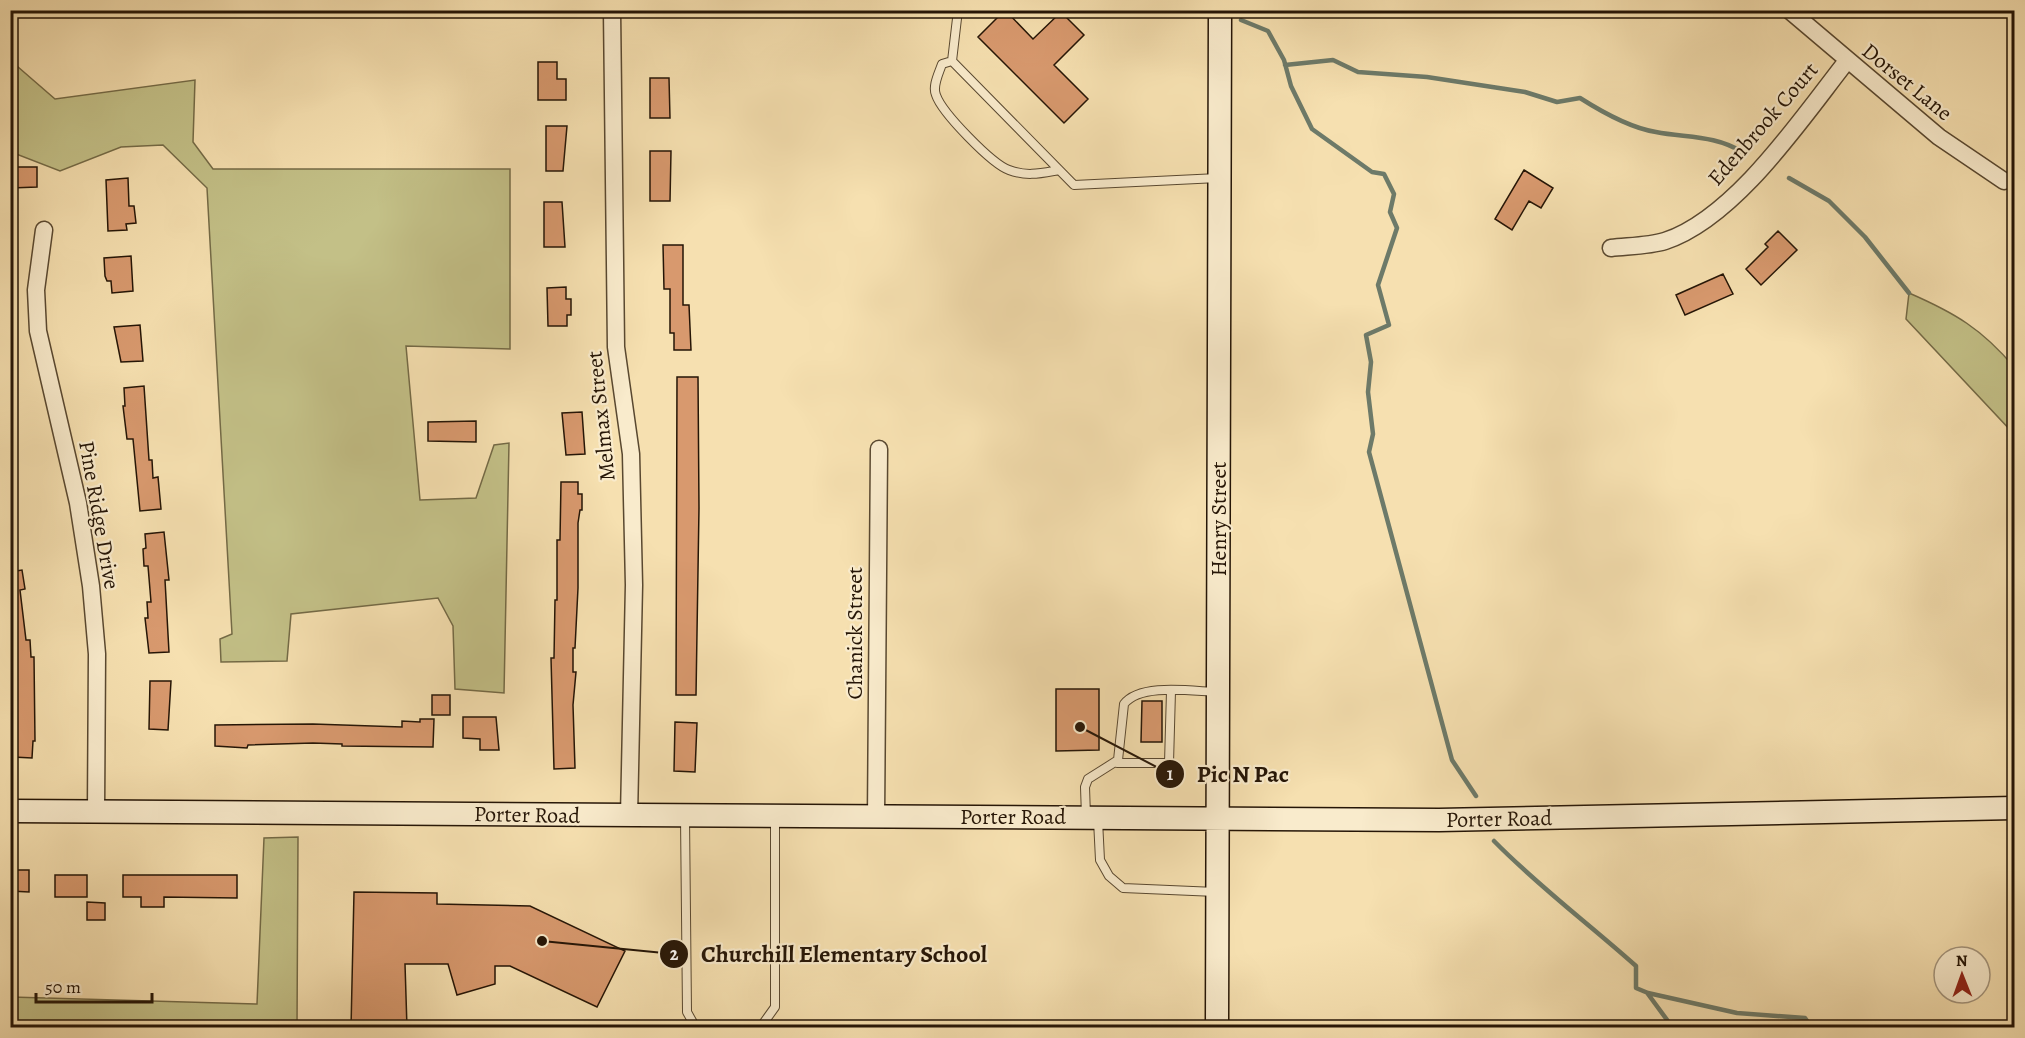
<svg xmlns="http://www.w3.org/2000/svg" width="2025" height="1038" viewBox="0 0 2025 1038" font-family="Alegreya,serif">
  <rect width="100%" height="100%" fill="#f6e0b0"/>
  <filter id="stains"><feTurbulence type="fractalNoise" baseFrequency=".00333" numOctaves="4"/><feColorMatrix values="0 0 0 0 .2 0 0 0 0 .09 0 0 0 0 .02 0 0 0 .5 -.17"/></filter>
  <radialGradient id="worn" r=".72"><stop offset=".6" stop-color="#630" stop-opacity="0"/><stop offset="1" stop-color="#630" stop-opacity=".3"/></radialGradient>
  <path fill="#c3c087" stroke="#746a46" stroke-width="1.5" d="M 10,60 L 55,99 L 195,80 L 193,142 L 213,169 L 510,169 L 510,349 L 406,346 L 420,500 L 476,498 L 494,445 L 509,443 L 504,693 L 455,689 L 453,626 L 438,598 L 291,614 L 287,661 L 221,662 L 220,639 L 232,634 L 207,188 L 163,145 L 121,147 L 60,171 L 11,152 Z
    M 1909,293 C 1955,313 1982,329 2014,367 L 2014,434 L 1906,319 Z
    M 298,837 L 297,1027 L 11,1027 L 11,997 L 257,1004 L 264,838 Z"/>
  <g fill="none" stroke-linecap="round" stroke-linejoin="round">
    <path stroke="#6d7a69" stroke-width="4.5" d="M 1241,20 L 1268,31 L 1284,60 L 1291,86 L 1312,129 L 1372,172 L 1384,174 L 1394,194 L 1390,212 L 1397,228 L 1378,285 L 1389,325 L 1366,335 L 1371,362 L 1368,392 L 1373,434 L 1369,452 L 1452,760 L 1476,796
      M 1285,65 L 1333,60 L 1358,72 L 1427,77 L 1525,92 L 1557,102 L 1580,98 C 1602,112 1630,128 1656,132 C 1686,138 1715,135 1742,152
      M 1789,178 L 1829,201 L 1865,237 L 1909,293
      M 1494,841 C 1538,886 1589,924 1636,966 L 1636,988 L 1648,993 L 1737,1013 L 1805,1018 L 1812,1028
      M 1648,994 L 1673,1028"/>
  </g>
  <path fill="#d8996e" stroke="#251506" stroke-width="1.5" d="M 1005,10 L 1033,39 L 1061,12 L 1084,35 L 1054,65 L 1088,99 L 1064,123 L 978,37 Z
    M 538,62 L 557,62 L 557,79 L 566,79 L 566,100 L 538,100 Z
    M 650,78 L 669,78 L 670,118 L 650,118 Z
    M 546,126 L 567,126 L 563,171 L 546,171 Z
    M 650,151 L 671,151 L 670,201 L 650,201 Z
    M 11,167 L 37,167 L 37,187 L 11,188 Z
    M 1524,170 L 1553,188 L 1541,208 L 1529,201 L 1512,230 L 1495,219 Z
    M 128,178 L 129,206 L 134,206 L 136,223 L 126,224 L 127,230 L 108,231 L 106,180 Z
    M 544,202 L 562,202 L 565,247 L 544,247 Z
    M 1778,231 L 1797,250 L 1761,285 L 1746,269 L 1768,247 L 1765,244 Z
    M 663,245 L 683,245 L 683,305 L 689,305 L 691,350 L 674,350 L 674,333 L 670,333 L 670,289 L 664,289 Z
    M 131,256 L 133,291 L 112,293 L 111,281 L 107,281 L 105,276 L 104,258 Z
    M 1723,274 L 1733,294 L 1685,315 L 1676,295 Z
    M 566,287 L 566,299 L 571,299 L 571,315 L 567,315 L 567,326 L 548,326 L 547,288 Z
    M 140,325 L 143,361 L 121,362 L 114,327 Z
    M 677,377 L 698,377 L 699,508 L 696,695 L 676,695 Z
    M 144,386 L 149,460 L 152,460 L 153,478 L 158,477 L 161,509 L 140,511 L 133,439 L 127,439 L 123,406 L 125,406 L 124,388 Z
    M 582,412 L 585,454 L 566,455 L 562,413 Z
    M 476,421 L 476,442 L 428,441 L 428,422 Z
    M 561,482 L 578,482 L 578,494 L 582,494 L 582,510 L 580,510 L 578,523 L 578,588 L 575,648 L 573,648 L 573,672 L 576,672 L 573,705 L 575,768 L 554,769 L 551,658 L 554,658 L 555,600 L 557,600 L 557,540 L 560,540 Z
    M 164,532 L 169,580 L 165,580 L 169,652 L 149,653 L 145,618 L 148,618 L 147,602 L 151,602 L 148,566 L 144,566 L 143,549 L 146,548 L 145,534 Z
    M 22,570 L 25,589 L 20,590 L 26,640 L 30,640 L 31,657 L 34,657 L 35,741 L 33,741 L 32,758 L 13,757 L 10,572 Z
    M 150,681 L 171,681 L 168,730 L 149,729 Z
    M 1056,689 L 1099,689 L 1099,750 L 1056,751 Z
    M 432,695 L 450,695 L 450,715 L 432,715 Z
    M 1142,701 L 1162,701 L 1162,742 L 1141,742 Z
    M 463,717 L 496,717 L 499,750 L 480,750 L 480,739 L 463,738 Z
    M 420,719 L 434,719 L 433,747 L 342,746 L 342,744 L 313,743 L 248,745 L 247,748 L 215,746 L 215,725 L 313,724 L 402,727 L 402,721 L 420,722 Z
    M 675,722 L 697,723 L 695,772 L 674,771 Z
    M 10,870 L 29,870 L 29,892 L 10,891 Z
    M 55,875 L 87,875 L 87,897 L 55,897 Z
    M 123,875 L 237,875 L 237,898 L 164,897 L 164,907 L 141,907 L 141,897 L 123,897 Z
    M 354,892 L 437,893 L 437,904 L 530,906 L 625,951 L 597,1007 L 510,966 L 495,966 L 495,984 L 457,995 L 448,964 L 405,964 L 407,1028 L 351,1028 Z
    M 87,902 L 105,903 L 105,920 L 87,920 Z"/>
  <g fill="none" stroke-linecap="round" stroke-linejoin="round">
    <defs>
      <path id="lane" d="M 958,10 L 952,61 L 1074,185 L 1218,178
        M 952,61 L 942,64 C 939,73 932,86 936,95 C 942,113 992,164 1009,170 C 1027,177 1042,173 1059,170
        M 1117,763 L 1169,763 L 1171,691
        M 1086,816 L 1085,787 L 1088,779 L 1118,760 L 1124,704 C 1140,683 1191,691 1216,692
        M 685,817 L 687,1012 L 696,1028
        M 1098,820 L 1100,860 L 1109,876 L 1123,888 L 1216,892
        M 760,1028 L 775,1007 L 775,817"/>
      <path id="street" d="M 612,10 L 616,347 L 631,454 L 634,585 L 629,816
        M 1789,10 L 1939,137 L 2004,181
        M 44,230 L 36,290 L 38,331 L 78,503 L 91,586 L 97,654 L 96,811
        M 1611,248 C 1628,246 1649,246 1665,241 C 1735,218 1802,118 1846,62
        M 876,818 L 879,449"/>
      <path id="secondary" d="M 10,811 L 1439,820 L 2014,808
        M 1217,1028 L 1220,10"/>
    </defs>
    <use href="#lane" stroke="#594830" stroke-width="10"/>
    <use href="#street" stroke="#594830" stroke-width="19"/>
    <use href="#secondary" stroke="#251506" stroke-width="25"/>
    <use href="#lane" stroke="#f9ebcc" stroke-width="8"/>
    <use href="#street" stroke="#f9ebcc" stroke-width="16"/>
    <use href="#secondary" stroke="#f9ebcc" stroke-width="22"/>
  </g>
  <g text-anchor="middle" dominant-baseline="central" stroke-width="4.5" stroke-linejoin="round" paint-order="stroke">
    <g font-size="22" fill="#251506" stroke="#f9ebcc">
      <text transform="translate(1907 82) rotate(39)">Dorset Lane</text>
      <text transform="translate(1763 124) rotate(-49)">Edenbrook Court</text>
      <text transform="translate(601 416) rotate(-96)">Melmax Street</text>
      <text transform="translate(99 515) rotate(80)">Pine Ridge Drive</text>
      <text transform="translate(1219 519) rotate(-90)">Henry Street</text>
      <text transform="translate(855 633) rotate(-90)">Chanick Street</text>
      <text transform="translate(527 815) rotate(1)">Porter Road</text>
      <text x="1013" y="817">Porter Road</text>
      <text transform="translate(1499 819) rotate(-1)">Porter Road</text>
    </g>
  </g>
  <path fill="none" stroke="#251506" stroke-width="2" d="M1080 727L1170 774M542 941L674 954"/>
  <g fill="#251506" stroke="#f9ebcc" stroke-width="2">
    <circle cx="1080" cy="727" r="6"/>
    <circle cx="542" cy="941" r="6"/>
    <circle cx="1170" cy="774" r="15"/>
    <circle cx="674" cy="954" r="15"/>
  </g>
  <g font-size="18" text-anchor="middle" font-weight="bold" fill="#fff">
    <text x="1170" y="780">1</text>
    <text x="674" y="960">2</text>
  </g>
  <g font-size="24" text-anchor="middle" font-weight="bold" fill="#251506" stroke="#f9ebcc" stroke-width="4.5" stroke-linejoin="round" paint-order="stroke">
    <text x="1243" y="782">Pic N Pac</text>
    <text x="844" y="962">Churchill Elementary School</text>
  </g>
  <rect width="2025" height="1038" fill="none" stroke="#f6e0b0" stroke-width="36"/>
  <rect x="12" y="12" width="2001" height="1014" fill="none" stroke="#251506" stroke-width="3"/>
  <rect x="18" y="18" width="1989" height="1002" fill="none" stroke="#251506" stroke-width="1.5"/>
  <g transform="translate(1962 975) rotate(359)"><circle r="28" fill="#f9ebcc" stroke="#a4957d" stroke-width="1.5"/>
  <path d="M0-4.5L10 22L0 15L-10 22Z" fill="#8f2418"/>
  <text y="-9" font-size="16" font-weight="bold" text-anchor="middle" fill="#251506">N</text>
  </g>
  <path d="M36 993v9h116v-9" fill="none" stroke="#251506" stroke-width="3"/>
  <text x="45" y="993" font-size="18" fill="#251506" stroke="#f9ebcc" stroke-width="4.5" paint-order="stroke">50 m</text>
  <rect width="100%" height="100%" filter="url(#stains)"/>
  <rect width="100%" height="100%" fill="url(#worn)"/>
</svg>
